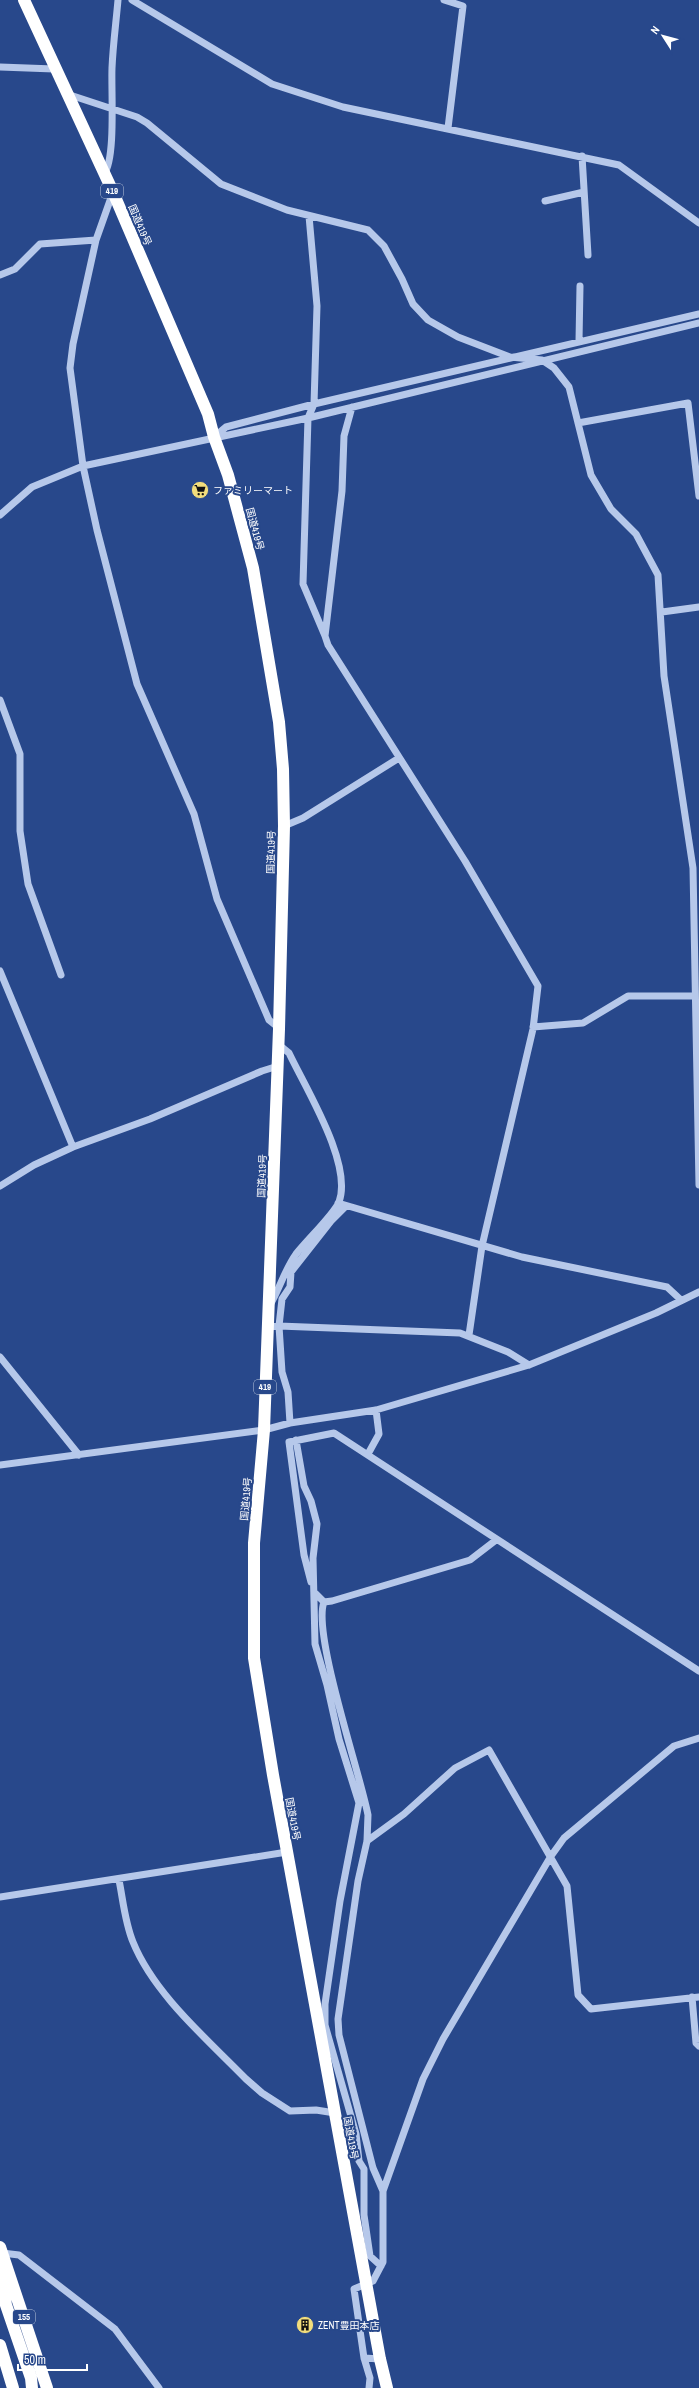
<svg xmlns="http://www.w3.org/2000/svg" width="699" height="2388" viewBox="0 0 699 2388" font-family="'Archivo Narrow','Noto Sans JP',sans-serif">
  <rect width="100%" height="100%" fill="#28488b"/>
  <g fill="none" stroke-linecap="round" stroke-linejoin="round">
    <path stroke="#b6c8ea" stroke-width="7" d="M 132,0 L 272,84 L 343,107 L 619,165 L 699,223
      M 444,0 L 463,6 L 448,128
      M 0,67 L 54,69
      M 67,94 L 137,117 L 147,123 L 221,184 L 287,210 L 368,230 L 384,246 L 402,279 L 413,304 L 428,320 L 458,337 L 510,357 L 542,360 L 554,368 L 569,387 L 591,475 L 611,509 L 636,534 L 658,575 L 664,676 L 693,868 L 699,1185
      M 582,156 L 588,255
      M 104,174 C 116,159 111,90 112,68 C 113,45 116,23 118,0
      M 113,192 L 96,240 L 73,344 L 70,368 L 83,466 L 97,530 L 137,684 L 194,814 L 217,899 L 269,1020 L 279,1028
      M 545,201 L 584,192
      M 309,216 L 317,306 L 314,404 L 308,418 L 303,584 L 325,636
      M 0,275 L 15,269 L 40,244 L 96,240
      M 579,341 L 580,286
      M 352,407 L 344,436 L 342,491 L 325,636 L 328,645 L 465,861 L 538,986 L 533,1029 L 482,1246 L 469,1335
      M 578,423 L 688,403 L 699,496
      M 214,437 L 226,427 L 314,404 L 699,314
      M 0,515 L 32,487 L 83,466 L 308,418 L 699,323
      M 662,612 L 699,607
      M 0,700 L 20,754 L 20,831 L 28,884 L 61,975
      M 284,826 L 303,818 L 399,758
      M 0,971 L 73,1147 L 34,1165 L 0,1186
      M 533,1027 L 583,1023 L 628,996 L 694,996
      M 73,1147 L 150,1119 L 262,1071 L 278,1066
      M 338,1203 L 522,1257 L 667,1287 L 681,1300
      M 270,1305 C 280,1288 285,1269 296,1254 C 306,1241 334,1214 339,1202 C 353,1164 306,1089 289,1053 L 278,1044
      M 268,1327 L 279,1326 L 460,1333 L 508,1352 L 529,1365
      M 0,1357 L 79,1455
      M 290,1423 L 288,1392 L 282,1372 L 279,1326 L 282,1299 L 290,1287 L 291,1272 L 331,1221 L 346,1206
      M 296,1440 L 304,1486 L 311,1501 L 317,1524 L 313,1558 L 315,1644 L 327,1685 L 339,1739 L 359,1803 L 340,1901 L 325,2004 L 325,2025 L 356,2134 L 359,2161 L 364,2169 L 364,2215 L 370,2256 L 381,2266
      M 368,1454 L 379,1434 L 376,1410
      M 0,1465 L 264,1430 L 290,1423 L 376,1410 L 529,1365 L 656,1313 L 699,1292
      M 311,1582 L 304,1555 L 289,1442 L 334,1433 L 699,1671
      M 314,1592 L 324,1602 L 332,1601 L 470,1560 L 496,1540
      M 324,1602 C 312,1633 360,1773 368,1815 L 367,1841 L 358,1881 L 338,2019 L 339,2035 L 373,2168 L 383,2191
      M 367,1841 L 404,1814 L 455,1768 L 489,1750 L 567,1886 L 578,1995 L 591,2009 L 699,1997
      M 119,1880 C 123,1900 125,1923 133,1942 C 154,1994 207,2039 246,2079 L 262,2093 L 290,2111 L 316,2110 L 335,2113
      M 0,1897 L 287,1852
      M 692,1997 L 696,2043 L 699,2046
      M 2,2253 L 19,2255 L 115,2329 L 159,2388
      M 364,2358 L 380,2359
      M 369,2388 L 370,2378 L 364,2358 L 354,2289 L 373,2281 L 383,2262 L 383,2191 L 423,2079 L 443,2039 L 551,1856 L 564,1838 L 674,1746 L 699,1738"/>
    <path stroke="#fff" stroke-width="12" d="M 24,0 L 113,192 L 208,414 L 214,437 L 228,475 L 253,568 L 279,722 L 283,769 L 284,826 L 279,1029 L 264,1430 L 254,1543 L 254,1658 L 273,1775 L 380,2359 L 387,2388
      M 0,2247 L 47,2388
      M 0,2265 L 6,2305 L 31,2378 L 32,2388
      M 0,2345 L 13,2388"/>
  </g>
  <defs>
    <symbol id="supermarket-disc" viewBox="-11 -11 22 22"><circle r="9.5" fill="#f2dd7c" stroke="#28488b"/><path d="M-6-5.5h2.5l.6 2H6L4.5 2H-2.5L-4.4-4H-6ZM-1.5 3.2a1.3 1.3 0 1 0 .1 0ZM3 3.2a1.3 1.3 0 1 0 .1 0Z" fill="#111"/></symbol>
    <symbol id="building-disc" viewBox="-11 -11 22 22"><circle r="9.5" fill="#f2dd7c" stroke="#28488b"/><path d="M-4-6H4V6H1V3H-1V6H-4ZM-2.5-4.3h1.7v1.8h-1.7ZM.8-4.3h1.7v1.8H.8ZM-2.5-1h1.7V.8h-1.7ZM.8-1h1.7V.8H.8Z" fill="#111"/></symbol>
  </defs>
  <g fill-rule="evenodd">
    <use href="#supermarket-disc" x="190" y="480" width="20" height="20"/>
    <use href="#building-disc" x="295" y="2315" width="20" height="20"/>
  </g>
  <g text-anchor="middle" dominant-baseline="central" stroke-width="4" stroke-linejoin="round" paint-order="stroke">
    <g fill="#28488b" stroke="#bec8dc" stroke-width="1">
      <rect x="101" y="184" width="22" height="14" rx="3"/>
      <rect x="254" y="1380" width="22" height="14" rx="3"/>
      <rect x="13" y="2310" width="22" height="14" rx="3"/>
    </g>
    <g font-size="9" font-weight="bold" fill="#fff">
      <text x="112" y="191">419</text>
      <text x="265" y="1387">419</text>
      <text x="24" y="2317">155</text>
    </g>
    <g font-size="10" fill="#fff" stroke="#28488b">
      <text transform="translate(140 225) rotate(67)">国道419号</text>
      <text transform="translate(255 529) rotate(75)">国道419号</text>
      <text transform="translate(271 852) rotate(-89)">国道419号</text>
      <text transform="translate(262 1176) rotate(-88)">国道419号</text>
      <text transform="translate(246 1499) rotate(-85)">国道419号</text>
      <text transform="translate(293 1819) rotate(79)">国道419号</text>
      <text transform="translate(351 2138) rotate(80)">国道419号</text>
    </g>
    <g font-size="10" fill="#fff" stroke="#28488b" text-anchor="start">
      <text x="213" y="490">ファミリーマート</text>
      <text x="318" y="2325">ZENT豊田本店</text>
    </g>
  </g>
  <g transform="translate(663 36) rotate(306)" stroke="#28488b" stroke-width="3" paint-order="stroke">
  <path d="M0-3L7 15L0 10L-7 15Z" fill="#ffffff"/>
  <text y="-6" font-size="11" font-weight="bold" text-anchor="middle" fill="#ffffff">N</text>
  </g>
  <path d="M18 2364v6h69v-6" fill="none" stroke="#ffffff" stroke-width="2"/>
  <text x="24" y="2364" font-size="12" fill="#ffffff" stroke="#28488b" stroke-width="3" paint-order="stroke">50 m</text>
</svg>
